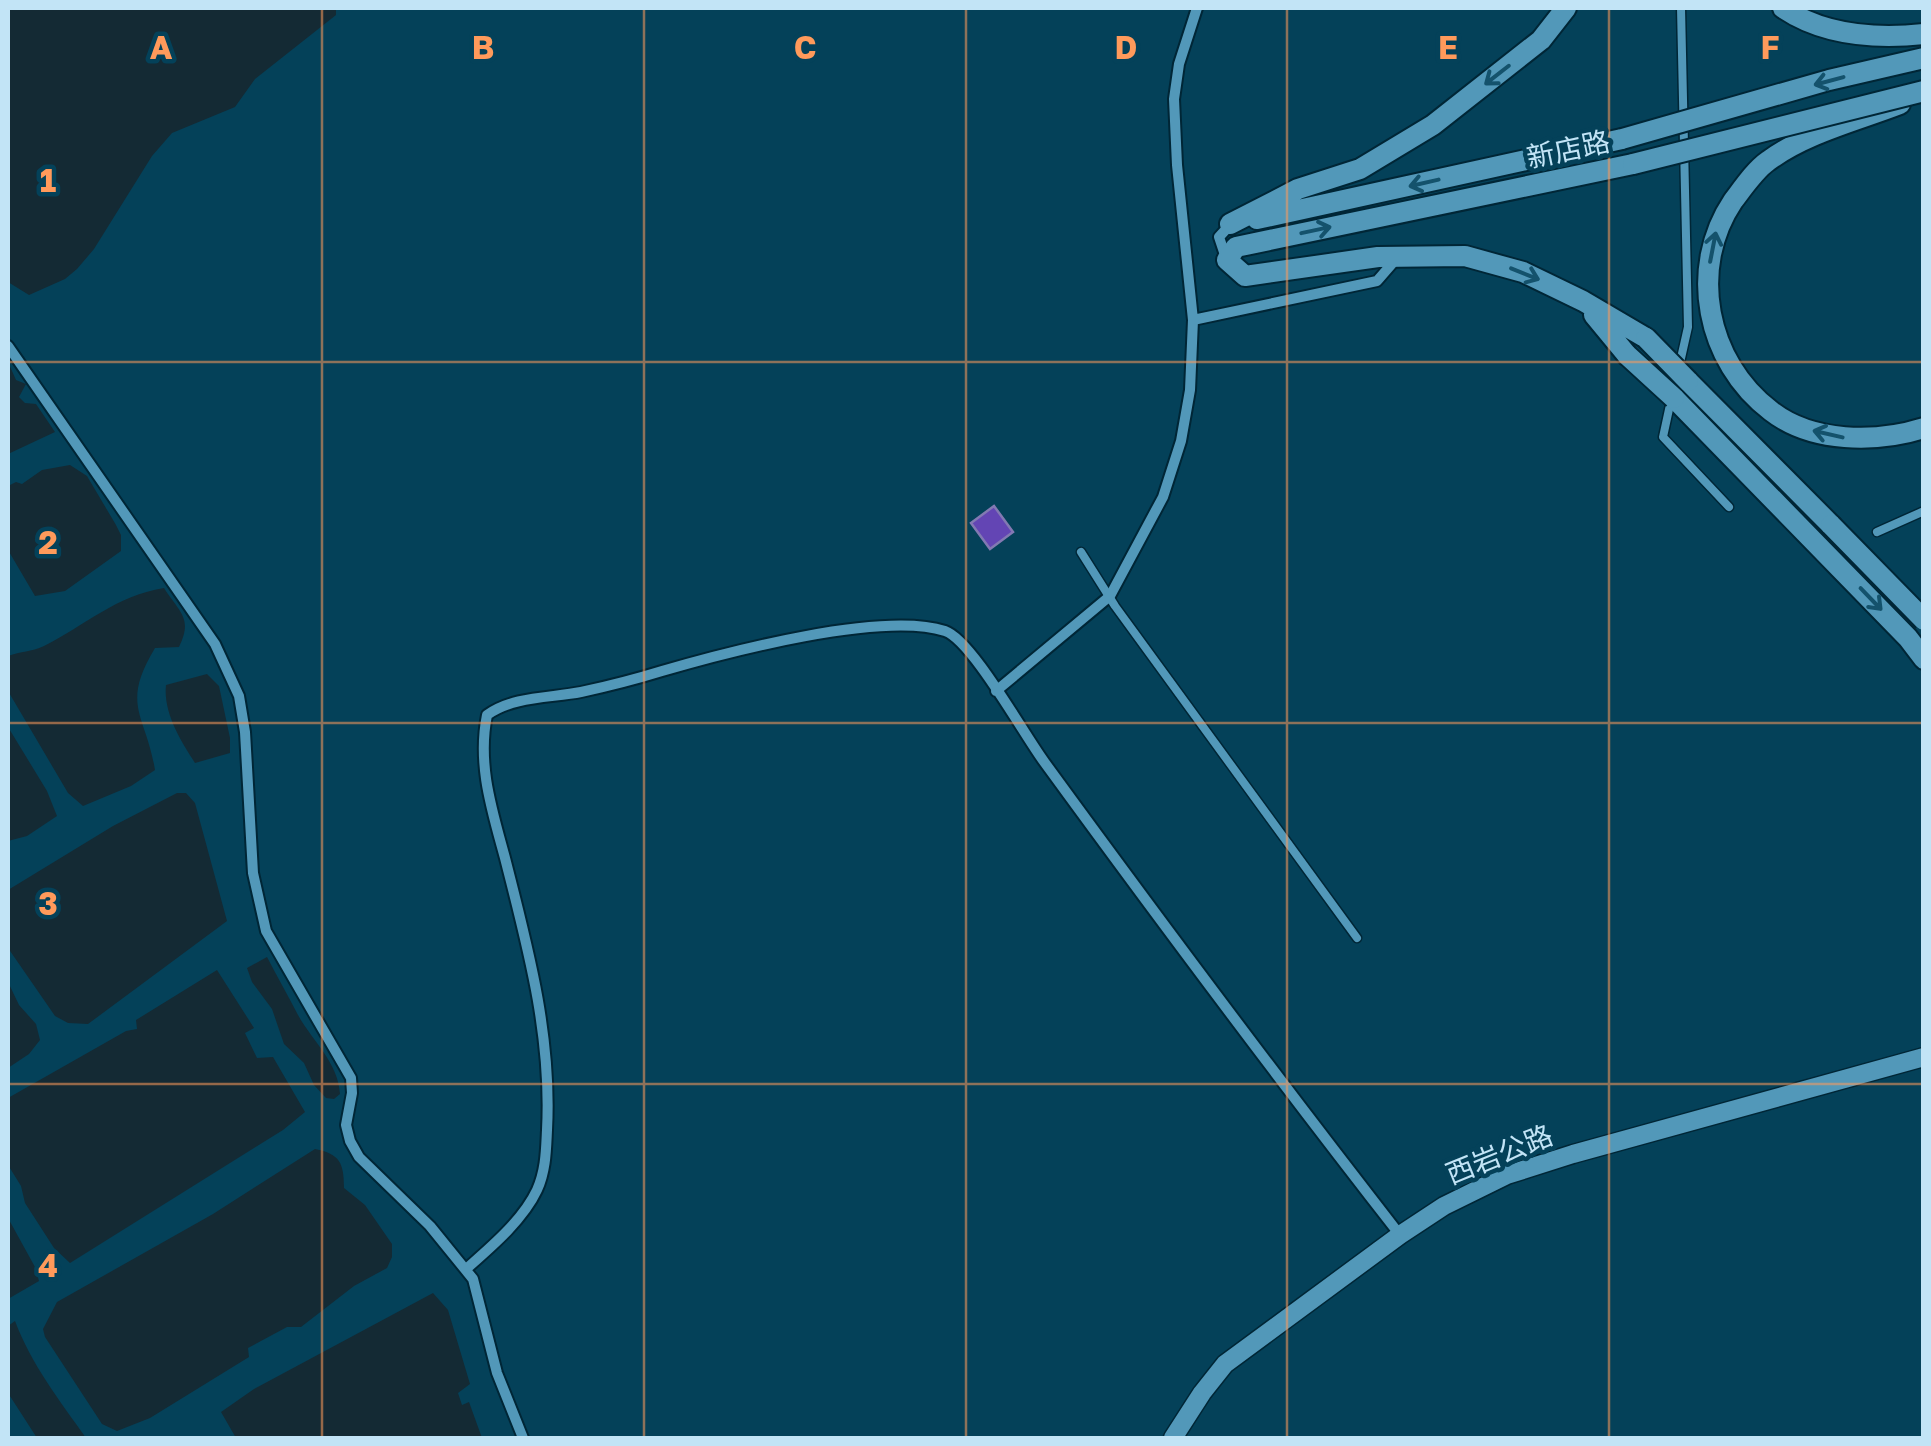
<svg xmlns="http://www.w3.org/2000/svg" width="1931" height="1446" viewBox="0 0 1931 1446" font-family="'Golos Text','Noto Sans SC',sans-serif">
  <rect width="100%" height="100%" fill="#044159"/>
  <path fill="#142a34" d="M 8,8 L 336,8 L 336,15 L 255,79 L 235,107 L 172,133 L 152,156 L 94,249 L 77,269 L 65,279 L 29,295 L 8,282 Z
    M 8,362 L 16,380 L 26,384 L 19,397 L 25,403 L 36,404 L 55,432 L 8,454 Z
    M 70,465 L 87,476 L 116,525 L 121,535 L 121,551 L 65,591 L 35,596 L 8,550 L 8,486 L 16,482 L 22,484 L 42,470 Z
    M 164,588 C 180,613 193,618 179,647 L 155,648 C 120,706 146,714 155,770 L 131,786 L 83,806 L 68,793 L 8,691 L 8,656 C 21,651 31,652 44,646 C 86,625 115,596 164,588 Z
    M 207,674 L 219,686 L 230,738 L 230,753 L 195,763 C 180,740 163,712 166,685 Z
    M 8,727 L 47,791 L 57,816 L 27,836 L 8,841 Z
    M 177,793 L 186,793 L 195,803 L 227,921 L 88,1024 L 68,1023 L 55,1016 L 8,948 L 8,890 L 113,826 Z
    M 267,957 C 277,976 288,996 298,1015 C 313,1042 338,1062 340,1094 L 334,1099 L 326,1098 L 314,1085 L 304,1063 L 284,1044 L 272,1009 L 252,982 L 247,968 Z
    M 217,970 L 254,1028 L 245,1033 L 257,1058 L 273,1057 L 305,1112 L 283,1130 L 70,1263 L 54,1248 L 25,1203 L 21,1186 L 8,1165 L 8,1098 L 126,1031 L 137,1029 L 136,1020 Z
    M 8,982 L 19,1005 L 36,1024 L 40,1040 L 29,1054 L 8,1068 Z
    M 315,1149 C 340,1154 344,1163 344,1188 L 365,1205 L 392,1244 L 392,1257 L 387,1268 L 354,1286 L 301,1327 L 287,1327 L 248,1348 L 249,1357 L 150,1418 L 117,1431 L 102,1424 L 45,1337 L 43,1329 L 57,1302 L 213,1214 Z
    M 8,1218 L 35,1267 L 39,1281 L 8,1299 Z
    M 433,1293 L 448,1310 L 470,1384 L 458,1393 L 462,1405 L 469,1402 L 482,1438 L 236,1438 L 221,1412 L 254,1389 Z
    M 15,1321 C 31,1364 60,1401 86,1438 L 37,1438 L 8,1393 L 8,1326 Z"/>
  <path fill="#6345b4" stroke="#8279b2" stroke-width="2.5" d="M 994,506 L 1013,532 L 990,549 L 971,523 Z"/>
  <g fill="none" stroke-linecap="round" stroke-linejoin="round">
    <defs>
      <path id="service" d="M 1679,367 L 1688,327 L 1681,8
        M 1671,400 L 1663,437 L 1729,507
        M 1877,532 L 1924,511
        M 1081,552 L 1115,606 L 1357,938"/>
      <path id="minor" d="M 1226,258 L 1219,237 L 1230,225
        M 1193,320 L 1377,281 L 1397,258
        M 8,346 L 215,644 L 239,696 L 245,732 L 253,873 L 266,931 L 351,1078 L 352,1093 L 346,1125 L 350,1141 L 359,1157 L 430,1226 L 473,1279 L 497,1373 L 523,1438
        M 996,691 L 1110,596 L 1163,497 L 1181,441 L 1190,390 L 1193,320 L 1177,165 L 1174,99 L 1179,64 L 1197,8
        M 466,1269 C 491,1247 523,1220 537,1190 C 546,1170 546,1150 547,1130 C 552,1036 528,948 505,858 C 492,810 477,765 487,715 C 513,696 551,698 581,692 C 609,686 636,679 662,671 C 727,652 882,611 945,631 C 972,640 1024,735 1045,763 C 1161,922 1279,1080 1400,1235"/>
      <path id="tertiary" d="M 1173,1438 L 1202,1393 L 1225,1364 L 1400,1235 L 1444,1206 L 1507,1175 L 1573,1154 L 1924,1057"/>
      <path id="secondary" d="M 1783,8 C 1823,35 1876,39 1924,34
        M 1900,104 C 1856,121 1806,133 1768,161 C 1755,170 1743,188 1733,201 C 1688,268 1706,362 1771,411 C 1812,443 1876,443 1924,428
        M 1633,164 L 1236,247 L 1227,260 L 1245,276 L 1378,257 L 1465,256 L 1523,272 L 1583,301 L 1646,338
        M 1257,219 L 1622,139
        M 1230,224 L 1298,189 L 1360,169 L 1433,125 L 1541,40 L 1566,8
        M 1594,315 L 1627,355
        M 1688,381 L 1831,525
        M 1674,398 L 1908,638 L 1924,659"/>
    </defs>
    <use href="#service" stroke="#002636" stroke-width="11"/>
    <use href="#minor" stroke="#002636" stroke-width="14"/>
    <use href="#tertiary" stroke="#002636" stroke-width="21"/>
    <use href="#secondary" stroke="#002636" stroke-width="24"/>
    <use href="#service" stroke="#5298b9" stroke-width="8"/>
    <use href="#minor" stroke="#5298b9" stroke-width="10"/>
    <use href="#tertiary" stroke="#5298b9" stroke-width="18"/>
    <use href="#secondary" stroke="#5298b9" stroke-width="20"/>
    <defs>
      <path id="secondary-bridge" d="M 1622,139 L 1829,80 L 1924,58
        M 1633,164 L 1924,91
        M 1646,338 L 1688,381
        M 1627,355 L 1674,398
        M 1831,525 L 1924,620"/>
    </defs>
    <use href="#secondary-bridge" stroke="#002636" stroke-width="24" stroke-linecap="butt"/>
    <use href="#secondary-bridge" stroke="#5298b9" stroke-width="20"/>
  </g>
  <defs><path id="oneway-shaft" d="M-6 0H5M1.5-3L5.5 0L1.5 3" fill="none" stroke-width="1.6" stroke-linecap="round" stroke-linejoin="round" transform="scale(2.5)"/></defs>
  <g stroke="#14526c">
    <use href="#oneway-shaft" transform="translate(1497 75) rotate(142)"/>
    <use href="#oneway-shaft" transform="translate(1829 81) rotate(165)"/>
    <use href="#oneway-shaft" transform="translate(1424 183) rotate(167)"/>
    <use href="#oneway-shaft" transform="translate(1316 230) rotate(-12)"/>
    <use href="#oneway-shaft" transform="translate(1713 247) rotate(-79)"/>
    <use href="#oneway-shaft" transform="translate(1525 274) rotate(22)"/>
    <use href="#oneway-shaft" transform="translate(1828 434) rotate(-167)"/>
    <use href="#oneway-shaft" transform="translate(1871 599) rotate(46)"/>
  </g>
  <path fill="none" stroke="#ff9a5b" stroke-width="2.5" stroke-opacity="0.55" d="M 322,8 L 322,1438M 644,8 L 644,1438M 966,8 L 966,1438M 1287,8 L 1287,1438M 1609,8 L 1609,1438M 8,362 L 1924,362M 8,723 L 1924,723M 8,1084 L 1924,1084"/>
  <g text-anchor="middle" dominant-baseline="central" stroke-width="9" stroke-linejoin="round" paint-order="stroke">
    <g font-size="28" fill="#c2e4f6" stroke="#044159">
      <text transform="translate(1568 149) rotate(-12)">新店路</text>
      <text transform="translate(1499 1154) rotate(-22)">西岩公路</text>
    </g>
  </g>
  <g font-size="32" text-anchor="middle" font-weight="bold" fill="#ff9a5b" stroke="#044159" stroke-width="9" stroke-linejoin="round" paint-order="stroke">
    <text x="161" y="59">A</text>
    <text x="483" y="59">B</text>
    <text x="805" y="59">C</text>
    <text x="1126" y="59">D</text>
    <text x="1448" y="59">E</text>
    <text x="1770" y="59">F</text>
    <text x="48" y="192">1</text>
    <text x="48" y="554">2</text>
    <text x="48" y="915">3</text>
    <text x="48" y="1277">4</text>
  </g>
  <rect width="1931" height="1446" fill="none" stroke="#c2e4f6" stroke-width="20"/>
</svg>
